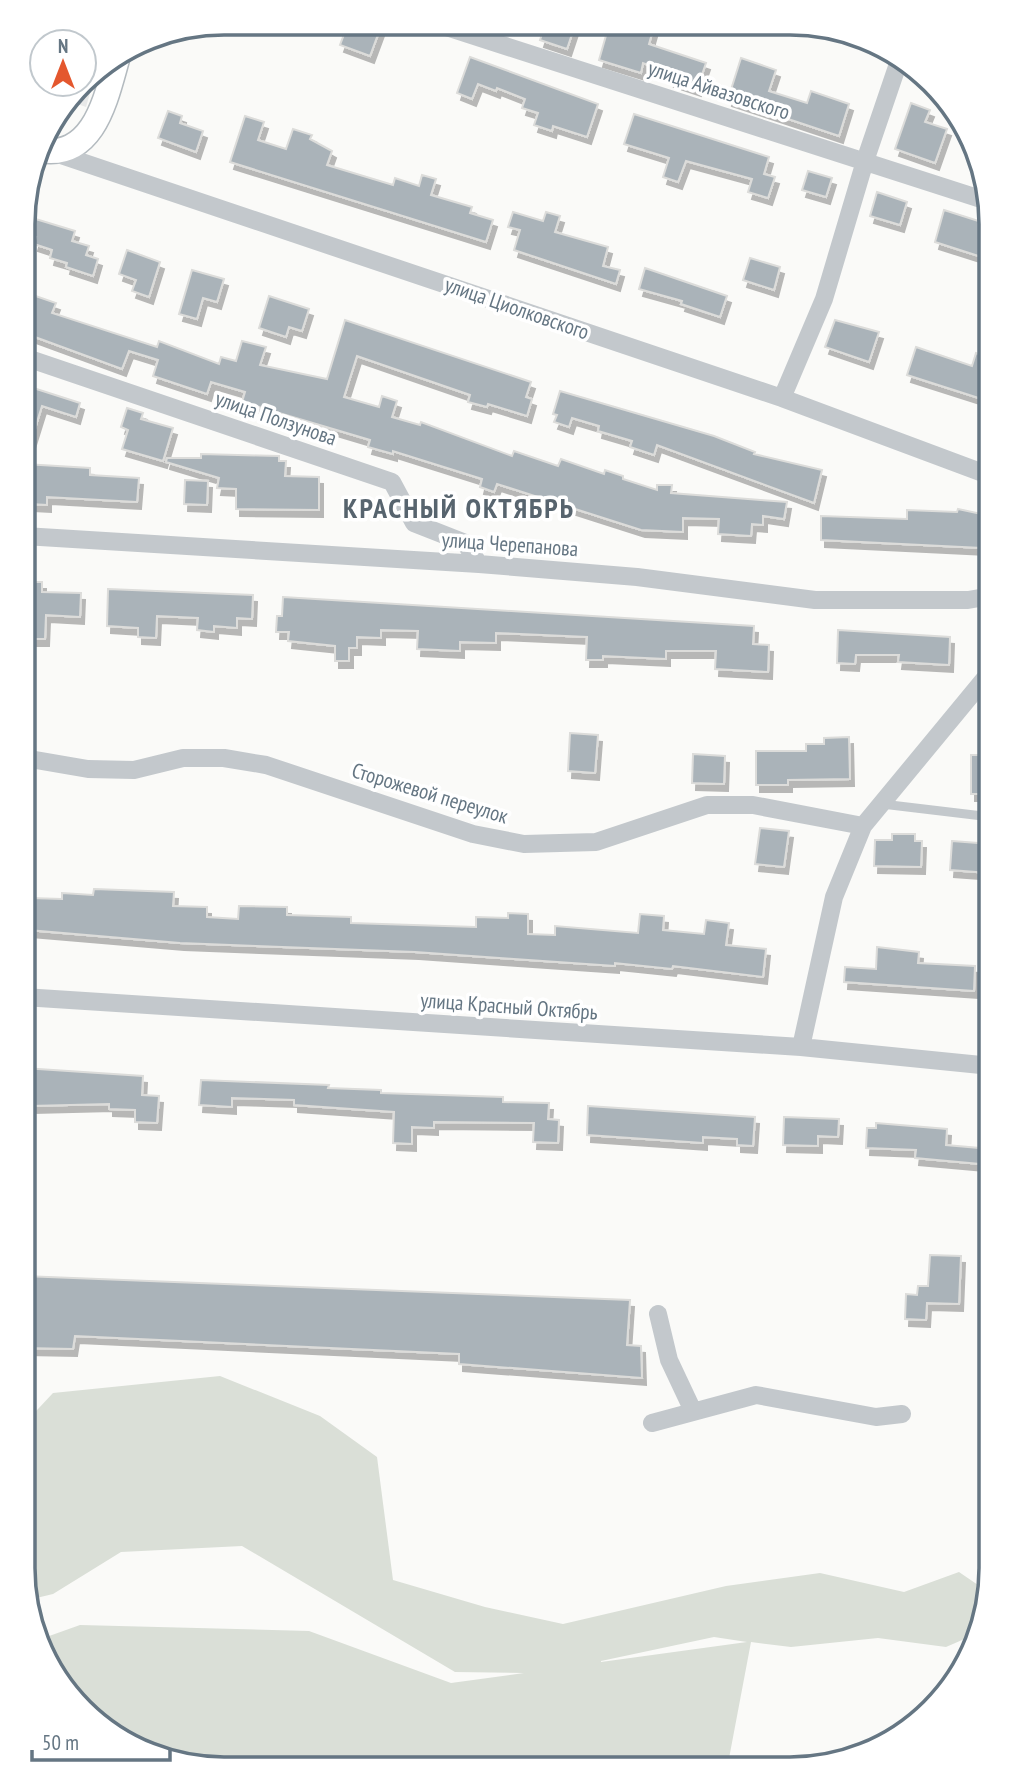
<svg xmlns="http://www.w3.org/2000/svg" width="1014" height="1792" viewBox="0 0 1014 1792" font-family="'PT Sans Narrow',sans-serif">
  <defs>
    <filter id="shadow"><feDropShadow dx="4" dy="7" stdDeviation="0" flood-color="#0004"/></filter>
  </defs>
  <rect width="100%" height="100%" fill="#fafaf8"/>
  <path fill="#e8e9e9" d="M 97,69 L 86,107 L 69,101 L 91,73 Z"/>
  <path fill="#dadfd7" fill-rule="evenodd" d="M 220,1376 L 320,1416 L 377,1457 L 393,1580 L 485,1607 L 563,1624 L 726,1586 L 820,1573 L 904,1592 L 959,1572 L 978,1585 L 969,1637 L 946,1647 L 878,1638 L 791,1647 L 751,1642 L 727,1769 L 197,1767 L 101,1727 L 38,1640 L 80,1625 L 309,1631 L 451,1683 L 524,1673 L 455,1672 L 242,1546 L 121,1552 L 53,1594 L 28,1600 L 23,1568 L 23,1425 L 53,1393 ZM 714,1637 L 747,1642 L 601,1662 L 601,1661 Z"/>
  <path fill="#aab3b9" stroke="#dcdcda" stroke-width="2" filter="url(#shadow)" d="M 348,24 L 365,24 L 380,29 L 370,56 L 340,45 Z
    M 545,25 L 575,25 L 567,49 L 540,40 Z
    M 609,25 L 636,25 L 653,30 L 649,44 L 706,63 L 697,89 L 670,80 L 673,74 L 643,63 L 641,73 L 599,60 Z
    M 470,57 L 598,104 L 587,137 L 553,126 L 552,131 L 534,125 L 538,113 L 522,108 L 525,99 L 497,88 L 496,91 L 478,84 L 472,99 L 457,93 Z
    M 741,58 L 776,70 L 769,91 L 807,103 L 811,91 L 849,104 L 839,136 L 728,99 Z
    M 911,103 L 930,110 L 925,122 L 947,129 L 935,163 L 895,149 Z
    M 168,111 L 182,116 L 180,123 L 203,131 L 196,152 L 158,138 Z
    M 634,114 L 769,157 L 764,174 L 775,177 L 768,198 L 748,192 L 752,179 L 686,161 L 678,182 L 663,177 L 669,158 L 624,144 Z
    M 245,116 L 264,122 L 258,140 L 286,149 L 293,129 L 312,135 L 310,139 L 332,151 L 327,165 L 393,185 L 395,178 L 419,186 L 422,175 L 436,179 L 431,195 L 472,207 L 470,213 L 493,220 L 486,242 L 230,162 Z
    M 808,171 L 832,178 L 826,197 L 802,190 Z
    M 877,192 L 907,202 L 900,225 L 870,216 Z
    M 944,210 L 991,225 L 991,260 L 935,242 Z
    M 513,212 L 543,221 L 546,212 L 560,216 L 555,232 L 608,247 L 603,266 L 620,270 L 616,284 L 514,250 L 520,230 L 508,227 Z
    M 29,217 L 75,231 L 72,241 L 89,246 L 86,255 L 98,259 L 93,276 L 66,267 L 67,263 L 50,258 L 52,250 L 34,244 L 36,237 L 24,233 Z
    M 127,250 L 160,262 L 149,297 L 132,291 L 136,280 L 119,274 Z
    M 750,258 L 780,267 L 774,290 L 743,280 Z
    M 645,268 L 727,296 L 720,317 L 681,304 L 682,301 L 639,289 Z
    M 192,270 L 224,279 L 217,302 L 203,298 L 197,319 L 179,314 Z
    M 24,292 L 56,303 L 52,313 L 157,347 L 159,341 L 219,364 L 221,357 L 236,361 L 242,341 L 266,347 L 260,365 L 327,379 L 345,320 L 531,382 L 526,397 L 532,399 L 527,416 L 488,404 L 487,407 L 468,402 L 470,395 L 357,356 L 344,397 L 379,407 L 382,396 L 397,401 L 392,417 L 420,425 L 421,422 L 512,456 L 514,451 L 558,466 L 561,459 L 604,474 L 605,470 L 623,476 L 623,479 L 657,490 L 657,485 L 672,485 L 671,493 L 787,502 L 784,519 L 763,516 L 763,525 L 752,524 L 751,536 L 718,534 L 719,519 L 683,518 L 683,532 L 641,530 L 497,484 L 494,492 L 480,487 L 482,479 L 393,451 L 393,454 L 368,447 L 370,440 L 242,402 L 245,392 L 211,382 L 207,394 L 153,376 L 158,360 L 129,351 L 122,369 L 24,333 Z
    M 269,296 L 309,309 L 302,331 L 289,327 L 286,337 L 259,328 Z
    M 835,320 L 879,332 L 869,362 L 825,347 Z
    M 916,347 L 972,366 L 976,353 L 991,358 L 991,402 L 907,375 Z
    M 24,385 L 80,403 L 76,417 L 42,406 L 28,451 L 24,451 Z
    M 560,391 L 714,436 L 755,452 L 754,454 L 822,470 L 814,503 L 657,445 L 654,455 L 630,447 L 632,441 L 598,431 L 599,426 L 572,418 L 569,427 L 554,422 L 557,415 L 553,414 Z
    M 127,408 L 143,413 L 141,419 L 173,428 L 163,461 L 122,449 L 128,430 L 121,427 Z
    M 201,454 L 279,456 L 279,461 L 286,461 L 285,476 L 319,477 L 319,510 L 236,509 L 236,489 L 217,488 L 219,478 L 166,462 L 167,458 L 201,458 Z
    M 24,464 L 90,468 L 90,475 L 139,478 L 137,502 L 47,497 L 47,505 L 30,504 L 31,497 L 24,496 Z
    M 185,480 L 208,481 L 207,505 L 184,504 Z
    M 958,509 L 991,516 L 991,535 L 982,532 L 982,548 L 821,540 L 821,516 L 907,519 L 907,510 L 957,512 Z
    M 24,582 L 42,582 L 42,592 L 81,593 L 80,617 L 46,615 L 45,639 L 25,639 Z
    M 108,589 L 253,595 L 252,619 L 237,618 L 237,628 L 214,626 L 214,632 L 197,630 L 198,618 L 157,616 L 156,638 L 138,637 L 138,628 L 107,626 Z
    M 283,597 L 754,626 L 753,644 L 769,645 L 768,672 L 715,669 L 716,651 L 666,651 L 666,659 L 603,656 L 603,660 L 586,660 L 587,637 L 496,633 L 496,643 L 460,642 L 460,651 L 417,649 L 418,631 L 381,630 L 381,638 L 357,637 L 357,648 L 349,648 L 349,661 L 335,661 L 335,646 L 288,641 L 289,632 L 276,632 L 277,616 L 282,616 Z
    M 838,630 L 950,637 L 949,665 L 898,662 L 899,655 L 856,655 L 855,664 L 837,663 Z
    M 570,733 L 598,735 L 595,773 L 568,771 Z
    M 849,737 L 850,779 L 788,780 L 788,785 L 756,785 L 756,751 L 806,751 L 806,744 L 824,744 L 824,738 Z
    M 693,754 L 725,756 L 724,784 L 692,783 Z
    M 971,755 L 991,755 L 991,794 L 971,794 Z
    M 760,828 L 789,831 L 784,867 L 755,864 Z
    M 892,834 L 915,834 L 915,841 L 922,841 L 921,867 L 874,866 L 875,840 L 892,840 Z
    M 952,841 L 991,844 L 989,873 L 950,870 Z
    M 94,889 L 174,892 L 173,906 L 207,907 L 207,917 L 238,919 L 239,906 L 287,907 L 287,915 L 351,917 L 351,923 L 476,927 L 476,917 L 508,918 L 508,913 L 528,914 L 528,934 L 555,935 L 555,926 L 638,933 L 640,914 L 664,916 L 663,930 L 704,934 L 706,920 L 729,923 L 726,945 L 766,949 L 763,977 L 673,966 L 672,969 L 615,963 L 615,966 L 415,952 L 180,943 L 28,930 L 30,898 L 62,899 L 62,893 L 93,895 Z
    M 877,947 L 919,952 L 918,963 L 975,966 L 974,991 L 844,982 L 845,967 L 876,969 Z
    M 23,1068 L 143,1076 L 142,1095 L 159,1096 L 157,1123 L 135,1122 L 135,1110 L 109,1109 L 109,1104 L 30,1106 L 31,1094 L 23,1094 Z
    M 201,1080 L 329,1085 L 328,1088 L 381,1090 L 381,1093 L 503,1097 L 503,1102 L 549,1103 L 548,1119 L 559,1120 L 558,1143 L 533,1142 L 534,1123 L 434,1122 L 434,1128 L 412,1127 L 412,1144 L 393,1143 L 394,1112 L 294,1105 L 294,1100 L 232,1098 L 232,1107 L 199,1105 Z
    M 588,1106 L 755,1117 L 753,1146 L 737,1145 L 737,1139 L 703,1137 L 703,1143 L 587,1135 Z
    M 784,1117 L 839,1119 L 838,1137 L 818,1136 L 818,1146 L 783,1145 Z
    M 876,1123 L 947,1129 L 946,1145 L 991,1149 L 991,1165 L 915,1158 L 916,1150 L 866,1148 L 867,1128 L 876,1128 Z
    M 930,1255 L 961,1256 L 959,1304 L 927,1303 L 926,1320 L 905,1319 L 906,1294 L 917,1295 L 918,1286 L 928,1286 Z
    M 23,1276 L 630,1300 L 627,1345 L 641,1346 L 642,1378 L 459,1364 L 459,1354 L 75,1336 L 73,1349 L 23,1348 Z"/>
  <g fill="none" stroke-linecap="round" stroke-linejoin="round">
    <defs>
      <path id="secondary" d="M 39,150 C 95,160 106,97 118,56"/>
    </defs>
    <use href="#secondary" stroke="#b3babf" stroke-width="27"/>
    <path stroke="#c3c8cc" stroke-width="9" d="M 882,804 L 991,817"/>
    <path stroke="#c3c8cc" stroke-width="18" d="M 437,24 L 987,201
      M 55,153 L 782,398 L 991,476
      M 24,357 L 392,482 L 414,523 L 465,543 L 479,564
      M 782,398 L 824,299 L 865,161 L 899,61
      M 24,536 L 479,564 L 637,577 L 815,600 L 968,600 L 991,596
      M 24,758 L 88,769 L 134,770 L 183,758 L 224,758 L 266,765 L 473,834 L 524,844 L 596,842 L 707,805 L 753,805 L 863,826
      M 23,997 L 801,1047 L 991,1066
      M 801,1047 L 834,897 L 863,826 L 991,671
      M 658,1314 L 669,1360 L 693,1411
      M 652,1423 L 756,1395 L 876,1417 L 902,1414"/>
    <use href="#secondary" stroke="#fff" stroke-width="24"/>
  </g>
  <g text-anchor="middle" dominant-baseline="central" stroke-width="7" stroke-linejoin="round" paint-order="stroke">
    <g font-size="21" fill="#657683" stroke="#fff">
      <text transform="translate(719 90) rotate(18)">улица Айвазовского</text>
      <text transform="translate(517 308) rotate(19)">улица Циолковского</text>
      <text transform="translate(276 418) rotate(19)">улица Ползунова</text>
      <text transform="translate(510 544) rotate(4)">улица Черепанова</text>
      <text transform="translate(430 793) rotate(17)">Сторожевой переулок</text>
      <text transform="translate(509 1006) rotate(4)">улица Красный Октябрь</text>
    </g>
    <g font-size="28" font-weight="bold" letter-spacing="2" fill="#57646e" stroke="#fff">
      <text x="459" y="507">КРАСНЫЙ ОКТЯБРЬ</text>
    </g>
  </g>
  <path d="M0 0H1014V1792H0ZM224 35H790A189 189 0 0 1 979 224V1568A189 189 0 0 1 790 1757H224A189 189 0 0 1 35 1568V224A189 189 0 0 1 224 35Z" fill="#fff" fill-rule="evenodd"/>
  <path fill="none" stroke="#657683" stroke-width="3.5" d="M224 35H790A189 189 0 0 1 979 224V1568A189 189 0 0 1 790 1757H224A189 189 0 0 1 35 1568V224A189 189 0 0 1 224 35Z"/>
  <g transform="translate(63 63)"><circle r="33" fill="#ffffff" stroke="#c1c8cd" stroke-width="2"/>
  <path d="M0-5L12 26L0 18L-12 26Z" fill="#e4572e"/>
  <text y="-10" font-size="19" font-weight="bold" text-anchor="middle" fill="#657683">N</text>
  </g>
  <path d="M32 1750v10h138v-10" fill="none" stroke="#657683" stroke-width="3.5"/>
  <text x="42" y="1750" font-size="21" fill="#657683" stroke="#ffffff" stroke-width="5" paint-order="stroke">50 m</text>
</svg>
